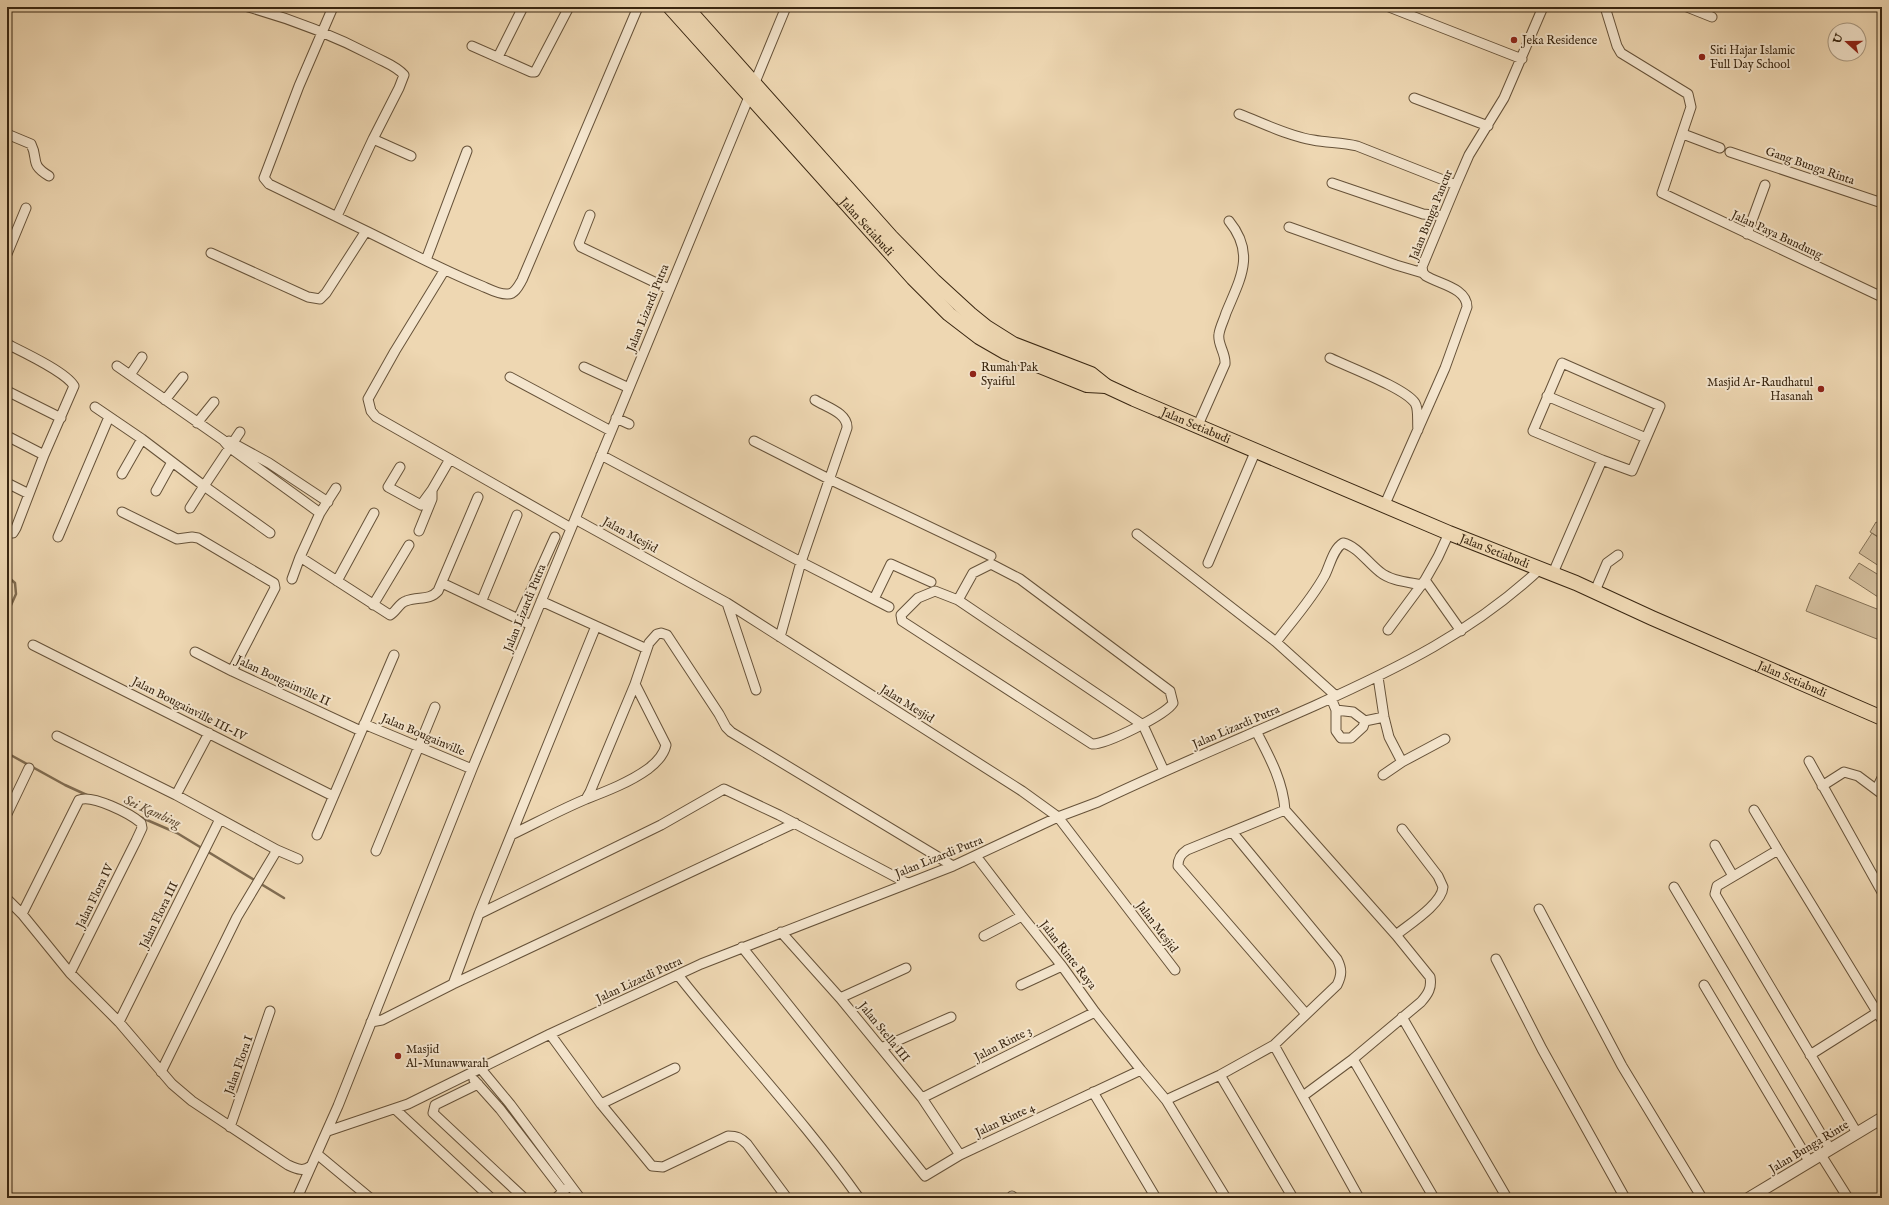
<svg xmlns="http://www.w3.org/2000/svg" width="1889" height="1205" viewBox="0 0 1889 1205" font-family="'IM FELL English',serif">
  <rect width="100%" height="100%" fill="#eed7b2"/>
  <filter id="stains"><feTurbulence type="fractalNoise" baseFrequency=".005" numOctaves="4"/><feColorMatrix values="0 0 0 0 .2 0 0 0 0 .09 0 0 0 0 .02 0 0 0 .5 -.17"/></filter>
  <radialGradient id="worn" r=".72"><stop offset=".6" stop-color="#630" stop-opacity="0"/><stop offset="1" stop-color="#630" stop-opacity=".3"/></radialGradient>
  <path fill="#cfb997" stroke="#847054" d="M 1876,522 L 1882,525 L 1882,539 L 1870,532 Z
    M 1872,533 L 1882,540 L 1882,568 L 1859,553 Z
    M 1859,563 L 1882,577 L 1882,590 L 1878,597 L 1849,578 Z
    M 1816,585 L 1882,611 L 1882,641 L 1806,611 Z"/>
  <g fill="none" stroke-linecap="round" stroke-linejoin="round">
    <path stroke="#806c51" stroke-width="2.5" d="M 7,576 L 15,583 L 16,594 L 7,614
      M 7,753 L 65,785 L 89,796
      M 140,817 L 177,833 L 284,898"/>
    <defs>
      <path id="minor" d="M 248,7 C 292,19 335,36 375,57 C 386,63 396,66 404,75 L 399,88 L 373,139 L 337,216
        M 333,7 L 299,86 L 264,178 L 269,184 L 366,231
        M 1389,7 L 1522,59
        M 1605,7 L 1617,46 L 1621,53 L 1688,94 L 1691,107 L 1662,193 L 1882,297
        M 1687,7 L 1712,17
        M 472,46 L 531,72 L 535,72 L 569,7
        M 498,57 L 523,7
        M 1414,98 L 1488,126
        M 1239,114 C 1263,123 1288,136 1313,140 C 1328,143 1342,142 1357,146 L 1456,185
        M 7,134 L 31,144 C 39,160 29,164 49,176
        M 1683,134 L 1720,148
        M 373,139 L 411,156
        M 1730,152 L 1882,203
        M 1332,183 L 1423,214 L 1443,216
        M 590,215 L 579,243 L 581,247 L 669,289
        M 1289,227 L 1396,265 L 1423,273
        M 1747,234 L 1765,185
        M 211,253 L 308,297 L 320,299 L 326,293 L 366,231 C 405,250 442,270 482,286 C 489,289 500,295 508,294 C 515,294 519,285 522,280 L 638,7
        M 7,254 L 26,208
        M 426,260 L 467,151
        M 444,271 L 395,351 L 368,399 L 371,411 L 376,417 L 571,528
        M 7,344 C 23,352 66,372 74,386 L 44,455 L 16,528 L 13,533 L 7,533
        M 1330,358 C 1348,367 1405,388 1415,403 C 1419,409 1417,422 1418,430
        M 1562,363 L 1660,406 L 1632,471 L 1602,460 L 1533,431 Z
        M 117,366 L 223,440 L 229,447 L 320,513
        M 584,367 L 629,388
        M 130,375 L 142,357
        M 510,377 L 611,431
        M 7,391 L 61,418
        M 1547,396 L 1646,438
        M 165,400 L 183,377
        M 95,407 L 142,439 L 204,486 L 240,432
        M 616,418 L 629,424
        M 197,423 L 214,402
        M 1198,425 L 1225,364 C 1226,353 1217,344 1219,334 C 1220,327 1224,320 1226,313 C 1240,279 1256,254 1229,221
        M 7,436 L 44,455
        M 229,441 L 269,463 L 328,502
        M 754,441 L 829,479 L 991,556
        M 601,455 L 801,562 L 889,607
        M 400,467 L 388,487 L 421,505 L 432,490
        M 122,474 L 142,439
        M 7,483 L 29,494
        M 336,488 L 320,513 L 300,557 L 390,615 C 396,612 399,603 406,601 C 418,596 429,601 438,591 L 478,497
        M 156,491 L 172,462
        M 1385,504 L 1445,368 L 1467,307 C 1467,288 1439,284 1426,276 L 1423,273 L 1422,267 L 1456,185 L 1469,155 L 1504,98 L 1543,7
        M 190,508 L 204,486 L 270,533
        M 122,512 L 177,539 L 192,537 L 198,538 L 274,583 L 275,588 L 232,671
        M 575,519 L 727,603 L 1022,791 L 1058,817 L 1175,970
        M 419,531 L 432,499 L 432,490 L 450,459
        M 1137,534 L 1276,642 C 1293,620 1312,599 1325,575 C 1330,565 1333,549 1343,543 C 1357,546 1368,563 1380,572 C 1391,581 1408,582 1422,585
        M 58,537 L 109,417
        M 1208,563 L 1256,450
        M 1553,573 L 1602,460
        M 292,579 L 300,557
        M 1425,580 L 1461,631
        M 337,581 L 374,513
        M 442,583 L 531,625
        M 1595,591 L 1607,563 L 1618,555
        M 874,599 L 891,564 L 931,582
        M 482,600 L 517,515
        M 958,600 L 973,573 L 991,564 L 1020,579 L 1170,691 L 1173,703 C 1166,715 1105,745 1092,744 L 902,621 L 901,615 L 918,598 L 935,591 L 958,600 L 1143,725 L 1164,771
        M 727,603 L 756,690
        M 373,605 L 409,545
        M 518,619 L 555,537
        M 596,626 L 647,649
        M 1388,630 L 1425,580 L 1438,557 L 1449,533
        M 780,637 L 801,562 L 847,428 C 848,413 826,407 815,400
        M 1276,642 L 1336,696
        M 33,645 L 333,796
        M 195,652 L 232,671 L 361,731
        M 1378,677 L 1384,717 L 1389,737 L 1402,762 L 1383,775
        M 1331,698 L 1336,710 L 1336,731 L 1341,738 L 1351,738 L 1363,727 L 1365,721
        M 1336,710 L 1353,712 L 1365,721 L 1384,717
        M 364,724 L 472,769
        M 1256,731 C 1269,756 1283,781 1285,810 L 1396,935 L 1430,977 C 1432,988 1428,994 1421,1002 L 1353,1059 L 1303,1096
        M 57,736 L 176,795 L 277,850 L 298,859
        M 1809,761 L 1882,892
        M 1402,762 L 1445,739
        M 1822,786 L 1844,772 L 1858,776 L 1882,794
        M 1877,788 L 1882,778
        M 176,795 L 209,733
        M 586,799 L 590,792 L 635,684 L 649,643 L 657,634 L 661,633 L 667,635 L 719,714 L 726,727 L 731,732 L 953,866
        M 1285,810 L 1187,850 C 1181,854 1178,858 1178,866 L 1306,1014
        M 1754,810 L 1778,850 L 1717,886 L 1715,894 L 1857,1133
        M 7,814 L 29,768
        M 317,835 L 394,655
        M 511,835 C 536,823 560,810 586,799 C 607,791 630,782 648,769 C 656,763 664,754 666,745 L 635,684
        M 1715,845 L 1733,876
        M 1778,850 L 1882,1020
        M 376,851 L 435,707
        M 976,856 L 1022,916 L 1062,966 L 1095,1012 L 1141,1070 L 1166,1100 L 1226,1198
        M 1674,887 L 1830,1149
        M 7,899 L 22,914 L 70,973 L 119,1022 L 172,1084 L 192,1101 L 288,1165 C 297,1169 303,1172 311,1166
        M 1539,909 L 1622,1066 L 1702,1198
        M 22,914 L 79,800 C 92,794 131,814 141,823 L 142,828 L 136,841 L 70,973
        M 479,914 L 661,825 L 724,789 L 779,815 L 907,883
        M 781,932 L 840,998 L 922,1098 L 960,1155
        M 1396,935 C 1408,925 1442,904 1443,887 L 1438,876 L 1402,829
        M 984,936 L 1022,916
        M 742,947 L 925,1176 L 960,1155 L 1141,1070
        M 1496,959 L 1542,1049 L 1625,1198
        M 678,975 C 737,1050 804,1120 859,1198
        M 453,984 L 479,914 L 596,626 L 541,601
        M 1021,985 L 1062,966
        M 1704,985 L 1809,1161
        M 840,998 L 906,968
        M 1402,1017 L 1507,1198
        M 119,1022 L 220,819
        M 371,1022 L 382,1020 L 453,984 L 795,823
        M 550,1034 L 601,1104 L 652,1166 L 663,1167 L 728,1136 C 737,1136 741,1138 747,1144 L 787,1198
        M 1274,1045 L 1359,1198
        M 881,1048 L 951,1017
        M 1810,1055 L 1878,1012
        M 1353,1059 L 1434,1198
        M 481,1069 L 510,1104 L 580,1198
        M 161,1072 L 237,917 L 277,850
        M 1220,1075 L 1293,1198
        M 474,1080 L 500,1109 L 563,1191
        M 478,1084 L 435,1105 L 433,1113 L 524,1198
        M 1093,1092 L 1156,1198
        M 922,1098 L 1095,1012
        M 1166,1100 L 1220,1075 L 1274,1045 L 1337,985 C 1342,975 1342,969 1337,959 L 1233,833
        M 601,1104 L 675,1068
        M 395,1109 L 491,1198
        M 230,1127 L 270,1011
        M 328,1131 L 408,1104 L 550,1034 L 701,964 L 953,866 L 1058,817 L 1098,802 C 1169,768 1242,738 1314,706 C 1398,668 1473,632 1541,568
        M 317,1154 L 370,1198
        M 1821,1155 L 1848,1198
        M 1012,1196 L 1014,1198
        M 297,1198 L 338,1106 L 472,769 L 786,7
        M 556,1198 L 568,1187"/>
      <path id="tertiary" d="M 1749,1198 L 1882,1118"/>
      <g id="primary">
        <path id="s1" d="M 670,7 L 913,278 L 949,314 L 979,337 L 1005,352 L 1087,385 L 1106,386"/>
        <path id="s2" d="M 686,7 L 891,237 L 934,281 L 970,314 L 986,327 L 1013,344 L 1091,374 L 1106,386 L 1134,399 L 1449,533 L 1576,583 L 1652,618 L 1882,718"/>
      </g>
    </defs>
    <use href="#minor" stroke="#665239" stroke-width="11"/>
    <use href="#tertiary" stroke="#665239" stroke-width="13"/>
    <use href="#primary" stroke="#392611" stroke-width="16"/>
    <use href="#minor" stroke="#f4e5cd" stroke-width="9"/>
    <use href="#tertiary" stroke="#f4e5cd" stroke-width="11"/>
    <use href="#primary" stroke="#eed7b2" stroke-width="14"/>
  </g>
  <g fill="#8f2418" stroke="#f4e5cd" stroke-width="1.5">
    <circle cx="1514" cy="40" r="4"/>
    <circle cx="1702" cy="57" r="4"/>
    <circle cx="973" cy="374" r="4"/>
    <circle cx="1821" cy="389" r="4"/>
    <circle cx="398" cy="1056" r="4"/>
  </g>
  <g text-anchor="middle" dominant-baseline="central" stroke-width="4" stroke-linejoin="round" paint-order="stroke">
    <g font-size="12" fill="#392611" stroke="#f4e5cd" text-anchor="start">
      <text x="1522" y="40">Jeka Residence</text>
      <text x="1710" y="50">Siti Hajar Islamic<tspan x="1710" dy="14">Full Day School</tspan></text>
      <text x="981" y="367">Rumah Pak<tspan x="981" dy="14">Syaiful</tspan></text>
      <text x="1813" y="382" text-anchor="end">Masjid Ar-Raudhatul<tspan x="1813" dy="14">Hasanah</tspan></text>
      <text x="406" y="1049">Masjid<tspan x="406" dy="14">Al-Munawwarah</tspan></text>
    </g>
    <g font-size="12" fill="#392611" stroke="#f4e5cd">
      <text transform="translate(1810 166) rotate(19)">Gang Bunga Rinta</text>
      <text transform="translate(1431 215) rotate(-68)">Jalan Bunga Pancur</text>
      <text stroke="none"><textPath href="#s1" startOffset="295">Jalan Setiabudi</textPath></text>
      <text transform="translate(1777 235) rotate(25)">Jalan Paya Bundung</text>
      <text transform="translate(648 308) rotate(-68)">Jalan Lizardi Putra</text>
      <text stroke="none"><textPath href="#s2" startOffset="672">Jalan Setiabudi</textPath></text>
      <text transform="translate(630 535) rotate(29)">Jalan Mesjid</text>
      <text stroke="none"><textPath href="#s2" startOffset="996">Jalan Setiabudi</textPath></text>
      <text transform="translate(525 608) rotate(-68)">Jalan Lizardi Putra</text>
      <text stroke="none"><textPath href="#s2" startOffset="1320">Jalan Setiabudi</textPath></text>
      <text transform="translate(283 681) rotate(25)">Jalan Bougainville II</text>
      <text transform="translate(907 704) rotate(32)">Jalan Mesjid</text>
      <text transform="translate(189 709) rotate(27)">Jalan Bougainville III-IV</text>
      <text transform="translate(1236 727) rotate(-23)">Jalan Lizardi Putra</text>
      <text transform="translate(423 735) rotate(23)">Jalan Bougainville</text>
      <text transform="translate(939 857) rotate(-22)">Jalan Lizardi Putra</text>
      <text transform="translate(95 896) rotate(-64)">Jalan Flora IV</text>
      <text transform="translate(159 915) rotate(-64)">Jalan Flora III</text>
      <text transform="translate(1157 927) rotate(53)">Jalan Mesjid</text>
      <text transform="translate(1068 955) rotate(52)">Jalan Rinte Raya</text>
      <text transform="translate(639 980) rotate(-25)">Jalan Lizardi Putra</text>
      <text transform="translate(884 1032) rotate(51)">Jalan Stella III</text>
      <text transform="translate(1003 1044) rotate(-27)">Jalan Rinte 3</text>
      <text transform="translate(239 1065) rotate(-70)">Jalan Flora I</text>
      <text transform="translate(1005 1120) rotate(-25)">Jalan Rinte 4</text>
      <text transform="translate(1809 1147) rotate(-31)">Jalan Bunga Rinte</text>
    </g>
    <g font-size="13" font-style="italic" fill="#5d4931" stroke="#f4e5cd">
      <text transform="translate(152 812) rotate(24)">Sei Kambing</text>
    </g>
  </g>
  <rect width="1889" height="1205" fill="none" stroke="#eed7b2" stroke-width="24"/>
  <rect x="8" y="8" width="1873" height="1189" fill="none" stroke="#392611" stroke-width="2"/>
  <rect x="12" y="12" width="1865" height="1181" fill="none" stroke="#392611"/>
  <g transform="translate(1847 42) rotate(291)"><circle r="19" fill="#f4e5cd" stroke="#a99982"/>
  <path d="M0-3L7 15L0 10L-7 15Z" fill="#8f2418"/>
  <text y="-6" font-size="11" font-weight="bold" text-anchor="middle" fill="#392611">U</text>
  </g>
  <rect width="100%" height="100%" filter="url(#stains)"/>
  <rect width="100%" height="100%" fill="url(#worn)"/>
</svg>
